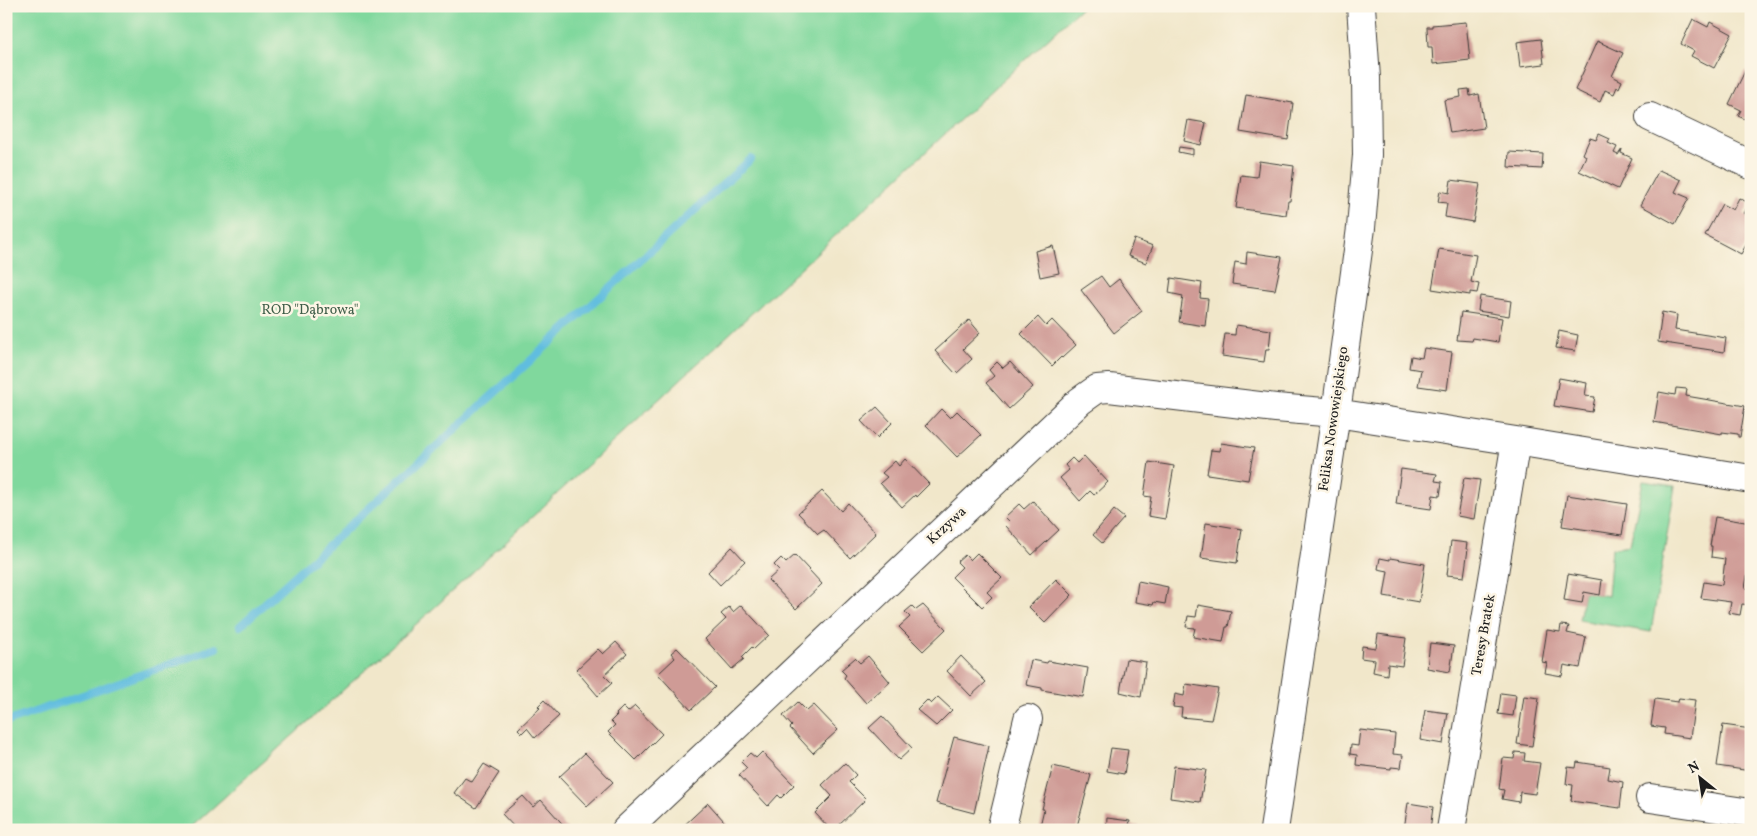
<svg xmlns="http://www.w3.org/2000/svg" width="1757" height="836" viewBox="0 0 1757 836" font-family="Vollkorn,serif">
  <rect width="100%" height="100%" fill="#fcf5e5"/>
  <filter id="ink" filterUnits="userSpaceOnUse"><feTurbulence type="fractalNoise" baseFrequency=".02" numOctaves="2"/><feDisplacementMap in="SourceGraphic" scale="10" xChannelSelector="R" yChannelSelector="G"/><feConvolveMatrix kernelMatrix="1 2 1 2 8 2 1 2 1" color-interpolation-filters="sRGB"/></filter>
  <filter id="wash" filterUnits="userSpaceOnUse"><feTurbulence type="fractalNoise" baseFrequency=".0096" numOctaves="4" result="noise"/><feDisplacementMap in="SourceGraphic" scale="20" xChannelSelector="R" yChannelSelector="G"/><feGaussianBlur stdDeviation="1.12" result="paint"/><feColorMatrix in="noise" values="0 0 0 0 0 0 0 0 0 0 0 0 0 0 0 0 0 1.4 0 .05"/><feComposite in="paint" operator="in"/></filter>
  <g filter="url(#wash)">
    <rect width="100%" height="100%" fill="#f1e7ca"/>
    <path fill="#80d89d" stroke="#4e7a5c" d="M 6,6 L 1083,6 L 434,608 L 188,830 L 6,830 Z
      M 1643,481 L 1675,486 L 1651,632 L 1579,620 L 1584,592 L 1608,596 L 1612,548 L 1630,545 Z"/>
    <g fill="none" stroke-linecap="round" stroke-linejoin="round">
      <path stroke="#61bddf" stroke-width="8" d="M 240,626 L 751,159
        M 6,722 L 216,648"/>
    </g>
    <g id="blocks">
      <path fill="#cf9b96" d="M 1693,19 L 1708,27 L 1710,22 L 1732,34 L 1714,68 L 1691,56 L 1694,51 L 1681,44 Z
        M 1466,22 L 1470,60 L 1433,64 L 1432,47 L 1428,47 L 1427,27 L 1432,27 L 1432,25 Z
        M 1541,39 L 1544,64 L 1520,67 L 1517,42 Z
        M 1597,41 L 1623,53 L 1612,76 L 1622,81 L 1619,88 L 1617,87 L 1614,94 L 1605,90 L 1600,102 L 1575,90 Z
        M 1745,71 L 1751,73 L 1751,112 L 1747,120 L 1738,116 L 1741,110 L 1729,104 Z
        M 1469,89 L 1470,96 L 1479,94 L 1484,128 L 1450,133 L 1444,100 L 1461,97 L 1460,90 Z
        M 1246,95 L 1293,103 L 1288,140 L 1240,132 Z
        M 1188,120 L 1206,123 L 1201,145 L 1184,141 Z
        M 1599,134 L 1610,139 L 1608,143 L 1617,147 L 1614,153 L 1618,155 L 1622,149 L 1621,153 L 1632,158 L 1618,189 L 1579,171 L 1586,156 L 1583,154 L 1590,138 L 1596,140 Z
        M 1179,147 L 1193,149 L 1193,155 L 1178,152 Z
        M 1509,152 L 1543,154 L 1542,169 L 1508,167 Z
        M 1259,161 L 1294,166 L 1290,201 L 1288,201 L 1286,215 L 1236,208 L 1241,175 L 1257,177 Z
        M 1659,170 L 1681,180 L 1675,192 L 1689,198 L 1675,224 L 1640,205 Z
        M 1451,180 L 1480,184 L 1473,222 L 1445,217 L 1447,203 L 1438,202 L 1440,191 L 1449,193 Z
        M 1739,198 L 1749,203 L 1744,214 L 1751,217 L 1751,236 L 1741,254 L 1705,235 L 1722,204 L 1733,210 Z
        M 1134,239 L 1153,246 L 1146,263 L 1128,256 Z
        M 1053,246 L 1059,273 L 1040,277 L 1035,251 Z
        M 1439,249 L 1476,255 L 1471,282 L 1479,284 L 1477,293 L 1470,292 L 1470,295 L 1432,289 Z
        M 1247,252 L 1282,257 L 1275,290 L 1232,284 L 1235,262 L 1246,264 Z
        M 1101,276 L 1109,287 L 1119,279 L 1142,311 L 1114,333 L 1081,290 Z
        M 1171,278 L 1202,283 L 1200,298 L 1208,299 L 1205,326 L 1179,322 L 1183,296 L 1169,293 Z
        M 1480,296 L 1511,301 L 1509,316 L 1478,311 Z
        M 1461,312 L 1502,318 L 1498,342 L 1473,338 L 1472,341 L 1457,340 Z
        M 1662,312 L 1677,315 L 1675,330 L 1726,338 L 1724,352 L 1658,342 Z
        M 1038,317 L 1046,326 L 1052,320 L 1076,345 L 1062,358 L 1061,357 L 1052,366 L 1021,334 Z
        M 969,320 L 980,333 L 963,349 L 972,359 L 956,374 L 935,351 Z
        M 1236,325 L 1271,330 L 1269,349 L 1266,349 L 1264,362 L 1222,356 L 1225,334 L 1235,335 Z
        M 1559,331 L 1578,335 L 1575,351 L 1556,348 Z
        M 1424,348 L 1452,352 L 1447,390 L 1418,386 L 1421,370 L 1409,368 L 1411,356 L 1422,358 Z
        M 997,362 L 1003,368 L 1010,362 L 1033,387 L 1009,409 L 986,383 L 994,376 L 989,370 Z
        M 1559,378 L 1587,383 L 1585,396 L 1595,397 L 1592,412 L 1554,406 Z
        M 1676,388 L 1687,389 L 1686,396 L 1745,406 L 1740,437 L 1738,437 L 1738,434 L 1722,432 L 1722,434 L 1654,422 L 1659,392 L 1675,395 Z
        M 877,407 L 892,423 L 877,438 L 861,421 Z
        M 941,409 L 950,418 L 957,411 L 981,435 L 957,457 L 926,425 Z
        M 1221,443 L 1254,448 L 1248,480 L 1207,474 L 1211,450 L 1220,451 Z
        M 1084,456 L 1108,482 L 1094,495 L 1090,491 L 1080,501 L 1060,478 L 1069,470 L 1065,465 L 1072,458 L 1077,463 Z
        M 905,459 L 929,484 L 916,497 L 915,495 L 902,507 L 880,483 L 887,477 L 882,473 L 895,461 L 899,466 Z
        M 1149,462 L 1174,466 L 1165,519 L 1148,516 L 1151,497 L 1144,496 Z
        M 1401,469 L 1437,474 L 1435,481 L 1442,482 L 1440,496 L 1433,495 L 1431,509 L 1396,504 Z
        M 1464,478 L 1480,480 L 1474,519 L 1457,516 Z
        M 822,491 L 841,511 L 848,503 L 876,533 L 850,558 L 824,530 L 818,534 L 798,513 Z
        M 1567,495 L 1627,504 L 1622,535 L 1562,526 Z
        M 1033,501 L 1059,530 L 1032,555 L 1006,526 L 1010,522 L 1005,517 L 1019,504 L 1024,509 Z
        M 1114,510 L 1124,518 L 1102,543 L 1093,535 Z
        M 1715,517 L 1751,523 L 1751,554 L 1745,588 L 1751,589 L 1751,605 L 1742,604 L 1740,615 L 1729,613 L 1731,602 L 1701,598 L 1704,582 L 1722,585 L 1725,559 L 1711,557 L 1712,546 L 1710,546 Z
        M 1206,523 L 1242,529 L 1237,563 L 1201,558 Z
        M 1451,541 L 1467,543 L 1466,549 L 1468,549 L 1464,577 L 1447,575 Z
        M 732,547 L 745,561 L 720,585 L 708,572 Z
        M 977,553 L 1002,578 L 987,592 L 992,597 L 982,607 L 952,577 L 962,567 L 957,562 L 965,555 L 970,560 Z
        M 795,555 L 822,584 L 796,609 L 768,580 L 779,570 L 774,565 L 781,558 L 786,563 Z
        M 1380,558 L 1390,560 L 1390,558 L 1425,564 L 1419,602 L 1384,596 L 1388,571 L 1378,569 Z
        M 1568,574 L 1602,580 L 1600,595 L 1584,592 L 1582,603 L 1564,600 Z
        M 1056,579 L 1072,595 L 1045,623 L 1029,607 Z
        M 1138,581 L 1168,587 L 1165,604 L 1154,602 L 1153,605 L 1135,602 Z
        M 741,605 L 769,635 L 754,649 L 752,647 L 742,657 L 744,659 L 732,669 L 705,639 L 726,619 L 721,614 L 729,607 L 733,612 Z
        M 923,605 L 946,629 L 923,651 L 899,627 L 910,617 L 905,612 L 912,606 L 916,610 Z
        M 1198,605 L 1231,611 L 1228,627 L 1226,627 L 1223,642 L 1193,637 L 1195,628 L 1186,627 L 1188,616 L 1196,617 Z
        M 1561,625 L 1569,626 L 1567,633 L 1586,637 L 1580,668 L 1564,665 L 1562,676 L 1545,673 L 1547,663 L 1542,662 L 1547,630 L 1560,632 Z
        M 1378,634 L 1406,638 L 1402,666 L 1388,664 L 1387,675 L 1373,672 L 1375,660 L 1361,658 L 1362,646 L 1376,648 Z
        M 616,642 L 627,654 L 604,675 L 612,683 L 598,696 L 576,670 L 598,649 L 603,654 Z
        M 1430,643 L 1454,646 L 1450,672 L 1427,668 Z
        M 677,648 L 715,687 L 691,710 L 658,674 L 675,658 L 671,653 Z
        M 868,656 L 890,682 L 866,703 L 844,678 L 846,675 L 841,670 L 855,658 L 860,663 Z
        M 961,656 L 986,682 L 971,696 L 947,671 Z
        M 1126,659 L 1146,662 L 1141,697 L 1120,692 Z
        M 1031,660 L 1047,663 L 1048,661 L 1088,668 L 1083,697 L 1042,690 L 1042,688 L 1026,685 Z
        M 1186,684 L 1218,689 L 1211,720 L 1181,717 L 1182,708 L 1173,707 L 1175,694 L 1184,696 Z
        M 1501,693 L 1516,695 L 1513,716 L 1498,714 Z
        M 1524,696 L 1539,698 L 1532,746 L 1517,744 Z
        M 938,697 L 952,710 L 936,726 L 917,710 L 927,700 L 931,704 Z
        M 1679,698 L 1695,700 L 1690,738 L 1664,734 L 1665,728 L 1651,726 L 1655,699 L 1678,702 Z
        M 544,700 L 559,716 L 535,738 L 527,728 L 522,733 L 518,729 L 540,708 L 538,706 Z
        M 798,702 L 807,711 L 814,705 L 838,730 L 813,753 L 790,728 L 792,726 L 783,716 Z
        M 635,706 L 662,734 L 636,760 L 608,732 L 615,725 L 611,721 L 617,715 L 616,714 L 623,707 L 628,712 Z
        M 1425,710 L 1448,713 L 1443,744 L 1420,740 Z
        M 882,716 L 912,748 L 899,760 L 869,728 Z
        M 1723,725 L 1751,729 L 1751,771 L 1717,766 Z
        M 1360,730 L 1395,734 L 1393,754 L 1403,755 L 1401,768 L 1391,767 L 1391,769 L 1356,765 L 1357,755 L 1350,754 L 1351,745 L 1358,746 Z
        M 954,737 L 989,746 L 974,813 L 936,803 Z
        M 1111,748 L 1128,750 L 1124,774 L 1107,771 Z
        M 762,752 L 794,785 L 781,798 L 778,795 L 768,806 L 739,775 L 747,768 L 741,762 L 750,753 L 756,758 Z
        M 1515,752 L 1525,753 L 1524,761 L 1540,763 L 1535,794 L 1520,792 L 1519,802 L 1502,799 L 1504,790 L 1499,789 L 1503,758 L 1514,759 Z
        M 585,753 L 613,782 L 587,806 L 559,777 Z
        M 1577,762 L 1610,767 L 1608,779 L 1623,782 L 1620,808 L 1571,801 L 1573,785 L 1566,784 L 1568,767 L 1576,768 Z
        M 845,763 L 856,775 L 849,782 L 866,799 L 834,830 L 831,830 L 815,813 L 832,796 L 822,785 Z
        M 484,764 L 499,773 L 476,808 L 454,793 L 465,778 L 472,782 Z
        M 1053,766 L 1091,775 L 1076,830 L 1039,830 L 1044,809 L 1042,809 Z
        M 1174,766 L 1206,770 L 1200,802 L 1170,798 Z
        M 523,796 L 533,807 L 541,800 L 568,830 L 517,830 L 502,814 Z
        M 708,803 L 732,830 L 679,830 Z
        M 1408,803 L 1433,807 L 1430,830 L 1404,829 Z
        M 1107,818 L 1130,821 L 1129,825 L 1149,827 L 1149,830 L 1106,830 Z"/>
    </g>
  </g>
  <g filter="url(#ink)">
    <use href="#blocks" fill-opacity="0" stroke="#3c3a36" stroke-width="1"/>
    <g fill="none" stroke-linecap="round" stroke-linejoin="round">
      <defs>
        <path id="minor" d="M 1650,117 L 1751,165
          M 1650,798 L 1751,813
          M 626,830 L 1080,401 L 1097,389 L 1109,388 L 1276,408 L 1336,413 L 1516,441 L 1751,479
          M 1001,830 L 1028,719
          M 1274,830 L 1336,413 L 1361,228 L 1367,155 L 1366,78 L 1361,6
          M 1451,830 L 1516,441"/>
      </defs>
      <use href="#minor" stroke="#3c3a36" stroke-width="30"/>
      <use href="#minor" stroke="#fff" stroke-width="28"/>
    </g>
  </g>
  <g text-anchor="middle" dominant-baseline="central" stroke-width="5" stroke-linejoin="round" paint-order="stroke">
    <g font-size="14" fill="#3f5e49" stroke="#fcf5e5">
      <text x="310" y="310">ROD "Dąbrowa"</text>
    </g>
    <g font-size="14" fill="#1c1c1c" stroke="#fcf5e5">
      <text transform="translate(1334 419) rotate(-82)">Feliksa Nowowiejskiego</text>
      <text transform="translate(947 526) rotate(-43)">Krzywa</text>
      <text transform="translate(1484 635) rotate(-80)">Teresy Bratek</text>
    </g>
  </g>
  <rect width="1757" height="836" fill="none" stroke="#fcf5e5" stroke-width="25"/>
  <g transform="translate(1700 778) rotate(330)" stroke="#fcf5e5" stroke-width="4" paint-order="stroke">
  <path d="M0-4L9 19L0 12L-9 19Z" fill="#1c1c1c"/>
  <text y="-8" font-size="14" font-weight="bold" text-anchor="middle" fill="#1c1c1c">N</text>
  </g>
</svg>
